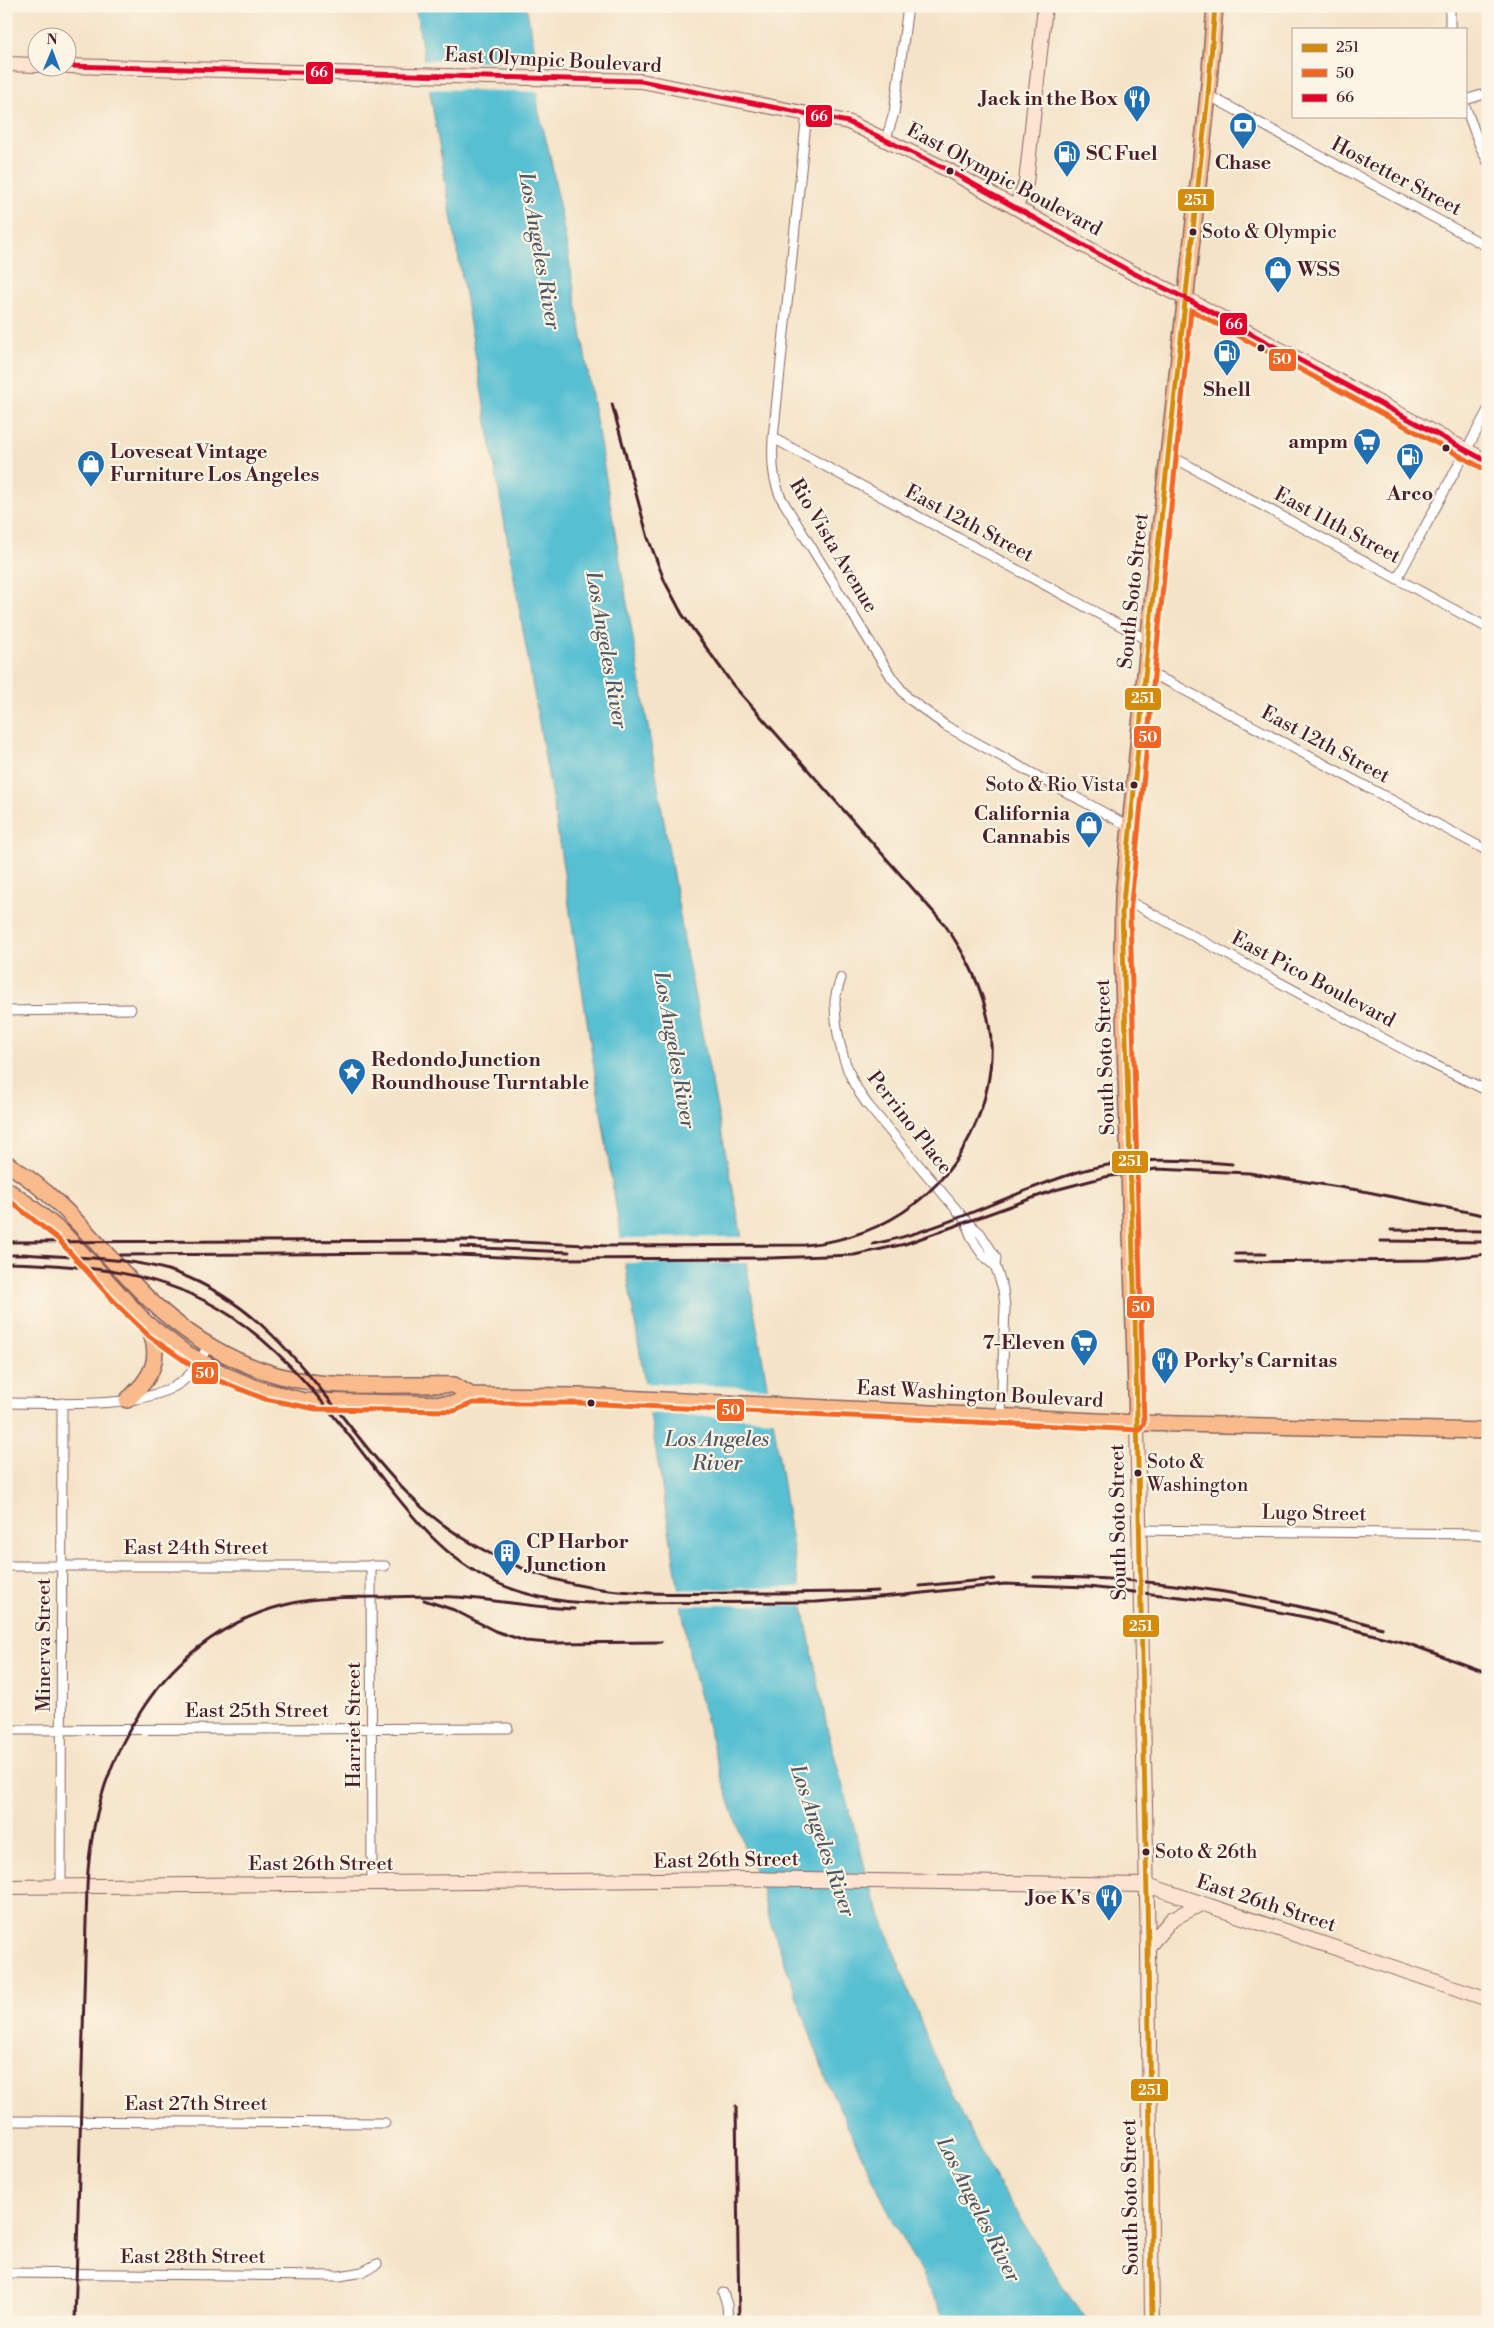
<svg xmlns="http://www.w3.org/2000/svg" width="1494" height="2328" viewBox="0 0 1494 2328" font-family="'Libre Bodoni',serif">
  <rect width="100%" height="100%" fill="#fcf5e5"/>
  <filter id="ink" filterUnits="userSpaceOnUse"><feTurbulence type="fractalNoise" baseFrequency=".02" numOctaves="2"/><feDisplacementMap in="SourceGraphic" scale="10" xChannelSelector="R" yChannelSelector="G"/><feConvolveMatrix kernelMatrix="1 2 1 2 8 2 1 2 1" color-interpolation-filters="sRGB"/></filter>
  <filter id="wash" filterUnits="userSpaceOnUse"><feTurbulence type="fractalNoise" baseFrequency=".0096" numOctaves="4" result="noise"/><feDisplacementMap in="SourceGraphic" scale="20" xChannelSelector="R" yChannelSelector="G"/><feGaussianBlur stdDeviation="1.12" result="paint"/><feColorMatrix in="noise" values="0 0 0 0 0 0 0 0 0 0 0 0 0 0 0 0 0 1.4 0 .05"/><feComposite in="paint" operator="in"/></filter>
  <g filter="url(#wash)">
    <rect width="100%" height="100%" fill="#f4e3c7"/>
    <path fill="#56bfd2" stroke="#506f7e" d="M 415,6 L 526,6 L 536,56 L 538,109 L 550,155 L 563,225 L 687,957 L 737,1210 L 775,1432 L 798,1582 L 828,1732 L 872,1893 L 932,2051 L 988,2167 L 1071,2299 L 1090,2322 L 948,2322 L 895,2225 L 828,2084 L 767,1913 L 762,1889 L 744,1846 L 721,1776 L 691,1664 L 613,1189 L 554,809 Z"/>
    <path fill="#f4e3c7" d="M 421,60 L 539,63 L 540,92 L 426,89 Z
      M 744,1237 L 749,1263 L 623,1263 L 619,1238 Z
      M 642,1383 L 770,1388 L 776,1420 L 647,1413 Z
      M 801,1587 L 805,1605 L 679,1605 L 676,1590 Z"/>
  </g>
  <g filter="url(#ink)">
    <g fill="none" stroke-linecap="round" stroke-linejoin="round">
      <defs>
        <path id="street" d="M 1450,29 L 1450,6
          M 1208,95 L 1488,247
          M 1465,100 L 1488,93
          M 1465,106 L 1480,146 L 1488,162
          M 807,113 L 773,438 C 772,460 772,477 781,498 L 892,678 L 908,698 L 946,726 L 1130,827
          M 886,139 L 894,113 L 908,6
          M 773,438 L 1149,641
          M 1169,455 L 1488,628
          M 1397,579 L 1488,410
          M 1146,672 L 1171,683 L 1488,851
          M 1123,898 L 1414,1055 L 1488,1091
          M 841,978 C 839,986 834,996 835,1005 C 836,1039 846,1077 867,1104 L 967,1222 L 980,1233 L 996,1258 L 995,1265 L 1003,1289 L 1005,1307 L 1001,1417
          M 6,1011 L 131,1009
          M 967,1222 C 968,1235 983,1260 995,1265
          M 6,1403 C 54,1403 141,1410 180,1383 C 193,1374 201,1359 208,1346
          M 1139,1530 L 1478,1534 L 1488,1537
          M 371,1565 L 372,1884
          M 6,1566 L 385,1566
          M 6,1730 L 508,1728
          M 61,1886 L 62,1403
          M 6,2121 L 385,2123
          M 6,2273 L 340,2276 L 362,2272 L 377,2264
          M 723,2293 L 727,2305 L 728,2322"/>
        <path id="secondary" d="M 6,64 L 38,65
          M 68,66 L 641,81 L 848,122 L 948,170 L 1133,273 L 1185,298 L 1488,462
          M 1016,206 L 1026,183 L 1045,6
          M 1137,1423 L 1148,1947 L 1152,2322
          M 6,1887 L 745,1879 L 1147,1885 L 1488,1999
          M 1148,1947 L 1172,1919 L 1201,1904"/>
        <path id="primary" d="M 6,1163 C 57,1194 92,1239 132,1282 C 179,1333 240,1372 310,1382 C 357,1388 407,1384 454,1385 L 471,1395
          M 6,1189 L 30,1206 L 64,1234 L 146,1323 L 184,1352 L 227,1376 L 259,1389 L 304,1401 L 454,1404 L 471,1395 L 581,1396 L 1137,1423 L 1488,1431
          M 127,1400 C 152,1378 164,1357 147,1325
          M 1137,1423 L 1122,948 L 1123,898 L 1155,574 L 1208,95 L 1215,6"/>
      </defs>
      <use href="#street" stroke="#866462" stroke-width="11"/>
      <use href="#secondary" stroke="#866462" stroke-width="16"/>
      <use href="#primary" stroke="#866462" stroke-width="18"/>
      <use href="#street" stroke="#fff" stroke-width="9"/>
      <use href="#secondary" stroke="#fde4d1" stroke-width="14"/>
      <use href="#primary" stroke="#fabb8c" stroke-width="15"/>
      <path stroke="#4a1f2b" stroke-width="3" d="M 1391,1230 L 1488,1231
        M 1380,1241 L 1488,1242
        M 6,1242 L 473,1240 L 609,1246 L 805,1245 C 890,1237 955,1188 982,1107 C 990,1082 994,1051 989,1024 C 982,986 967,957 945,925 L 733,685 L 682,614 L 665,582 L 648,538 L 612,404
        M 873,1244 C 947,1230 1013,1190 1085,1170 C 1133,1157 1182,1159 1232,1164
        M 461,1247 L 569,1252
        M 22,1254 C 72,1258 129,1256 177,1273 C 286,1313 334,1421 412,1498 C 435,1521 462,1539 491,1554 C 574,1597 641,1594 730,1593 C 780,1593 829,1593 878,1591
        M 1235,1254 L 1265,1254
        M 6,1255 L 27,1255
        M 120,1255 L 415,1253 L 545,1259 L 771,1258 L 854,1255 L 905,1244 L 1055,1190 L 1105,1177 L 1156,1169 L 1249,1173 L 1358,1190 L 1488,1216
        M 1235,1262 L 1428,1260 L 1488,1254
        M 6,1263 C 86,1265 163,1271 231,1316 C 291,1356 335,1417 378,1473 C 411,1515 443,1558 493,1581 C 524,1596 557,1602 592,1603 L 816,1602 L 904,1595 L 1005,1584 L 1088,1587 L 1225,1602 L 1310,1618 L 1409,1644 L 1488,1673
        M 1034,1577 C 1152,1576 1269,1595 1382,1628
        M 920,1586 L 994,1579
        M 424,1600 L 454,1610 L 495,1631 L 525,1641 L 550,1643 L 661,1642
        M 736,2106 L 739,2322
        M 75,2322 L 87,1886 C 90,1823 107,1761 143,1708 C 178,1654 234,1614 298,1602 C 327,1597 356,1597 385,1597 C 413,1596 441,1595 468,1598 C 503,1601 538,1608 574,1609"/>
      <defs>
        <path id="bus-1" d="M 1152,2322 L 1148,1947 L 1135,1320 L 1122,913 L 1155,574 L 1208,95 L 1215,6"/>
        <path id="bus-2" d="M 6,1198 L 58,1239 L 120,1308 L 149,1336 L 192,1366 L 215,1379 L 265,1399 L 316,1409 L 454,1411 L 473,1403 L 581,1403 L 1140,1430 L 1144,1423 L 1130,913 L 1191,310 L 1484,469"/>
        <path id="bus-3" d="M 68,66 L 641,81 L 848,122 L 948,170 L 1133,273 L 1185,298 L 1488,462"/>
      </defs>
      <use href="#bus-1" stroke="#fcf5e5" stroke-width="9"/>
      <use href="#bus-2" stroke="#fcf5e5" stroke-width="9"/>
      <use href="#bus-3" stroke="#fcf5e5" stroke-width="9"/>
      <use href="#bus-1" stroke="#d48b09" stroke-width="5"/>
      <use href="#bus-2" stroke="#f26522" stroke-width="5"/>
      <use href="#bus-3" stroke="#e4002b" stroke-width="5"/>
    </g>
  </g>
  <defs>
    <symbol id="restaurant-pin" viewBox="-11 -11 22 30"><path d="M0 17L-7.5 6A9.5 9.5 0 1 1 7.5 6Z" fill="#1f6fb2" stroke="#fcf5e5"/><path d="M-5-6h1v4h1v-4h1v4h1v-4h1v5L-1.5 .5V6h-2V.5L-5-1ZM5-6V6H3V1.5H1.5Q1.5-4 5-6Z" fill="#fff"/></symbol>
    <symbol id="bank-pin" viewBox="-11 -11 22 30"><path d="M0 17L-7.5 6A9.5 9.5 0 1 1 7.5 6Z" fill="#1f6fb2" stroke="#fcf5e5"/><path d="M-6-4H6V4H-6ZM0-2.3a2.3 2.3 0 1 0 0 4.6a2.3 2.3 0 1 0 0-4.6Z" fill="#fff"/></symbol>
    <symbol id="fuel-pin" viewBox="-11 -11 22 30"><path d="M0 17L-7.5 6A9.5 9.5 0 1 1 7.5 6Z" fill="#1f6fb2" stroke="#fcf5e5"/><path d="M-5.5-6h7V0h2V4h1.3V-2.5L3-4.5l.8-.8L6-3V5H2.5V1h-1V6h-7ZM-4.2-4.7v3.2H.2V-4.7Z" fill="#fff"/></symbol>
    <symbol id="shop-pin" viewBox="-11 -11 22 30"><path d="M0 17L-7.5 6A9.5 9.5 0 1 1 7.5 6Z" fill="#1f6fb2" stroke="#fcf5e5"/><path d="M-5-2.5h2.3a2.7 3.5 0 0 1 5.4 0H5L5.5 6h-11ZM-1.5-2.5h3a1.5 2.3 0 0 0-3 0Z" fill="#fff"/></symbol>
    <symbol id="supermarket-pin" viewBox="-11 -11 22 30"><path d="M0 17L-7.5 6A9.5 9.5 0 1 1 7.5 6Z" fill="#1f6fb2" stroke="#fcf5e5"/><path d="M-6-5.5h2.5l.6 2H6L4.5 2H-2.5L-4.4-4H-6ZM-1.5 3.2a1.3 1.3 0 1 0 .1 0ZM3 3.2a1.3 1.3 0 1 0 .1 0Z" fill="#fff"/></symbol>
    <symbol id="sight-pin" viewBox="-11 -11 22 30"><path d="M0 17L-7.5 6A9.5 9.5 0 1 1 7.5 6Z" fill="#1f6fb2" stroke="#fcf5e5"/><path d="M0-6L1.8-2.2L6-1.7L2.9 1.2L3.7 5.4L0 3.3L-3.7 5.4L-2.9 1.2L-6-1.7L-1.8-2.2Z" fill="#fff"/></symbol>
    <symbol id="building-pin" viewBox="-11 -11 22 30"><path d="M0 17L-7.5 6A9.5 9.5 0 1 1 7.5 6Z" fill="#1f6fb2" stroke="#fcf5e5"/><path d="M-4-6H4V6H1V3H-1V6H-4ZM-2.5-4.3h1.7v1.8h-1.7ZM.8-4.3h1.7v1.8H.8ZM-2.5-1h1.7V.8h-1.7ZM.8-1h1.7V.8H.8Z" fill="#fff"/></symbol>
  </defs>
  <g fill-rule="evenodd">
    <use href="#restaurant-pin" x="1121" y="83" width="32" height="43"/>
    <use href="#bank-pin" x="1227" y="110" width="32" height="43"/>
    <use href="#fuel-pin" x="1051" y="138" width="32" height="43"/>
    <use href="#shop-pin" x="1262" y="254" width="32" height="43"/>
    <use href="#fuel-pin" x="1211" y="337" width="32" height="43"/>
    <use href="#supermarket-pin" x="1351" y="426" width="32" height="43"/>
    <use href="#fuel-pin" x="1394" y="441" width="32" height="43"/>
    <use href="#shop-pin" x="75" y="448" width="32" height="43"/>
    <use href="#shop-pin" x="1073" y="809" width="32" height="43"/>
    <use href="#sight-pin" x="336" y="1056" width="32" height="43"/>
    <use href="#supermarket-pin" x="1068" y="1327" width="32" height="43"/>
    <use href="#restaurant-pin" x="1149" y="1345" width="32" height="43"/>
    <use href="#building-pin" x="491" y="1537" width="32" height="43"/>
    <use href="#restaurant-pin" x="1093" y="1882" width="32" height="43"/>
  </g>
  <g fill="#4a1f2b" stroke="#fcf5e5" stroke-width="2">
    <circle cx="950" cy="171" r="4.5"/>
    <circle cx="1193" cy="232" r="4.5"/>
    <circle cx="1261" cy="348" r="4.5"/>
    <circle cx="1446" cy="448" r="4.5"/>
    <circle cx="1134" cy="785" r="4.5"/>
    <circle cx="591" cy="1403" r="4.5"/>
    <circle cx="1138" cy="1473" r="4.5"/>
    <circle cx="1146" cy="1852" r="4.5"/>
  </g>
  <g text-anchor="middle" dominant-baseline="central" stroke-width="4.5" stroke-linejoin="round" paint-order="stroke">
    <g font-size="19" fill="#4a1f2b" stroke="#fcf5e5" text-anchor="start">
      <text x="1202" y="232">Soto &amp; Olympic</text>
      <text x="1125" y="785" text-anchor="end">Soto &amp; Rio Vista</text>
      <text x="1147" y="1462">Soto &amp;<tspan x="1147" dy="23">Washington</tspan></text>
      <text x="1155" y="1852">Soto &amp; 26th</text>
    </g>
    <g font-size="20" fill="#4a1f2b" stroke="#fcf5e5">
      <text transform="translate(553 61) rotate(3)">East Olympic Boulevard</text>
      <text transform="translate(1396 177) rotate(28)">Hostetter Street</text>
      <text transform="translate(1004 180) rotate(28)">East Olympic Boulevard</text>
      <text transform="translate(969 524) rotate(28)">East 12th Street</text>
      <text transform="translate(1337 526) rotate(28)">East 11th Street</text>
      <text transform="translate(833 546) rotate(59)">Rio Vista Avenue</text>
      <text transform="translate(1134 591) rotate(-84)">South Soto Street</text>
      <text transform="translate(1325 745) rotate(28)">East 12th Street</text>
      <text transform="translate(1313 980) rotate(28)">East Pico Boulevard</text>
      <text transform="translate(1106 1057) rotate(-92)">South Soto Street</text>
      <text transform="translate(909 1123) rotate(52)">Perrino Place</text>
      <text transform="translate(980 1395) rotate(3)">East Washington Boulevard</text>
      <text transform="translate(1314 1514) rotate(1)">Lugo Street</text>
      <text transform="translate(1119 1522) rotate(-91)">South Soto Street</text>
      <text x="196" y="1548">East 24th Street</text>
      <text transform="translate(44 1645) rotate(-90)">Minerva Street</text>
      <text x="257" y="1711">East 25th Street</text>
      <text transform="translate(354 1725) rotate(-90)">Harriet Street</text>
      <text transform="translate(726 1861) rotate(-1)">East 26th Street</text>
      <text x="321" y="1864">East 26th Street</text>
      <text transform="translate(1266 1904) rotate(18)">East 26th Street</text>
      <text x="196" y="2104">East 27th Street</text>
      <text transform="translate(1131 2197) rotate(-91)">South Soto Street</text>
      <text x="193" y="2257">East 28th Street</text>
    </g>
    <g font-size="20" font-weight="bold" fill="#4a1f2b" stroke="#fcf5e5" text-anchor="start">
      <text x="1118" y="99" text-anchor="end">Jack in the Box</text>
      <text x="1086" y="154">SC Fuel</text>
      <text x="1243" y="163" text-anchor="middle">Chase</text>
      <text x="1297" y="270">WSS</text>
      <text x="1227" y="390" text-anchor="middle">Shell</text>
      <text x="1348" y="442" text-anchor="end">ampm</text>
      <text x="110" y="452">Loveseat Vintage<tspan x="110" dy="23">Furniture Los Angeles</tspan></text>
      <text x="1410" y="494" text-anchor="middle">Arco</text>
      <text x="1070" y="814" text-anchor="end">California<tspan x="1070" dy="23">Cannabis</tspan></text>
      <text x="371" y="1060">Redondo Junction<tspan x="371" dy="23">Roundhouse Turntable</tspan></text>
      <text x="1065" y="1343" text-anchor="end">7-Eleven</text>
      <text x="1184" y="1361">Porky's Carnitas</text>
      <text x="526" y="1542">CP Harbor<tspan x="526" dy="23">Junction</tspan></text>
      <text x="1090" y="1898" text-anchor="end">Joe K's</text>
    </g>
    <g font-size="21" font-style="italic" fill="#4e5765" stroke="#fcf5e5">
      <text transform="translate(539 251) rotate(80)">Los Angeles River</text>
      <text transform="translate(606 650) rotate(80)">Los Angeles River</text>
      <text transform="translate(674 1050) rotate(80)">Los Angeles River</text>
      <text x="717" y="1440">Los Angeles<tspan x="717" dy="24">River</tspan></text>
      <text transform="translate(822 1841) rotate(71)">Los Angeles River</text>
      <text transform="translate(978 2210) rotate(63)">Los Angeles River</text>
    </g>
  </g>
  <g stroke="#fcf5e5" stroke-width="2">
    <rect x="305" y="61" width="29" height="24" rx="5" fill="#e4002b"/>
    <rect x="805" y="104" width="28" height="24" rx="5" fill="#e4002b"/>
    <rect x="1177" y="188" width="38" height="24" rx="5" fill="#d48b09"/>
    <rect x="1219" y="312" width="29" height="24" rx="5" fill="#e4002b"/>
    <rect x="1268" y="348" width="29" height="24" rx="5" fill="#f26522"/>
    <rect x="1124" y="687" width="38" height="24" rx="5" fill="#d48b09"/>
    <rect x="1133" y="725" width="29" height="24" rx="5" fill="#f26522"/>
    <rect x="1111" y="1150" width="38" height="24" rx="5" fill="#d48b09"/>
    <rect x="1126" y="1295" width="29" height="24" rx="5" fill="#f26522"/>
    <rect x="191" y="1361" width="28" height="24" rx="5" fill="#f26522"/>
    <rect x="716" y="1398" width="29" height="24" rx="5" fill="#f26522"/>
    <rect x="1122" y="1614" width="38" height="24" rx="5" fill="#d48b09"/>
    <rect x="1130" y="2078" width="39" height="24" rx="5" fill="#d48b09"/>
  </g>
  <g font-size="14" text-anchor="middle" font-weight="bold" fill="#fff">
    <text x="319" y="77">66</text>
    <text x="819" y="121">66</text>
    <text x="1196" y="205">251</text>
    <text x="1234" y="329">66</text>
    <text x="1282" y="364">50</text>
    <text x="1143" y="703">251</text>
    <text x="1148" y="742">50</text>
    <text x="1130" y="1166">251</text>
    <text x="1141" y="1312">50</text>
    <text x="205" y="1378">50</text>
    <text x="731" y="1415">50</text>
    <text x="1141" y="1631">251</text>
    <text x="1150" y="2095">251</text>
  </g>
  <rect width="1494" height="2328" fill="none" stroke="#fcf5e5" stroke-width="25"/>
  <rect x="1292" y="28" width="175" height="90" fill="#fcf5e5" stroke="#b59f9b"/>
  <rect x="1302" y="44" width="25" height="8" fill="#d48b09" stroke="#b59f9b"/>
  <text x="1336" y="52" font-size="15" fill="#4a1f2b">251</text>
  <rect x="1302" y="69" width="25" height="8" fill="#f26522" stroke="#b59f9b"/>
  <text x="1336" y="78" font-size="15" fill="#4a1f2b">50</text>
  <rect x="1302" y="94" width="25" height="8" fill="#e4002b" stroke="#b59f9b"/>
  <text x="1336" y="102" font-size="15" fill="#4a1f2b">66</text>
  <g transform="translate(52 52) rotate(1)"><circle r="24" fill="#fcf5e5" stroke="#b59f9b"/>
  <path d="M0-4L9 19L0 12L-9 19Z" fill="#1f6fb2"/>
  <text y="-8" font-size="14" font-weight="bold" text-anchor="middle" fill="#4a1f2b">N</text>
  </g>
</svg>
